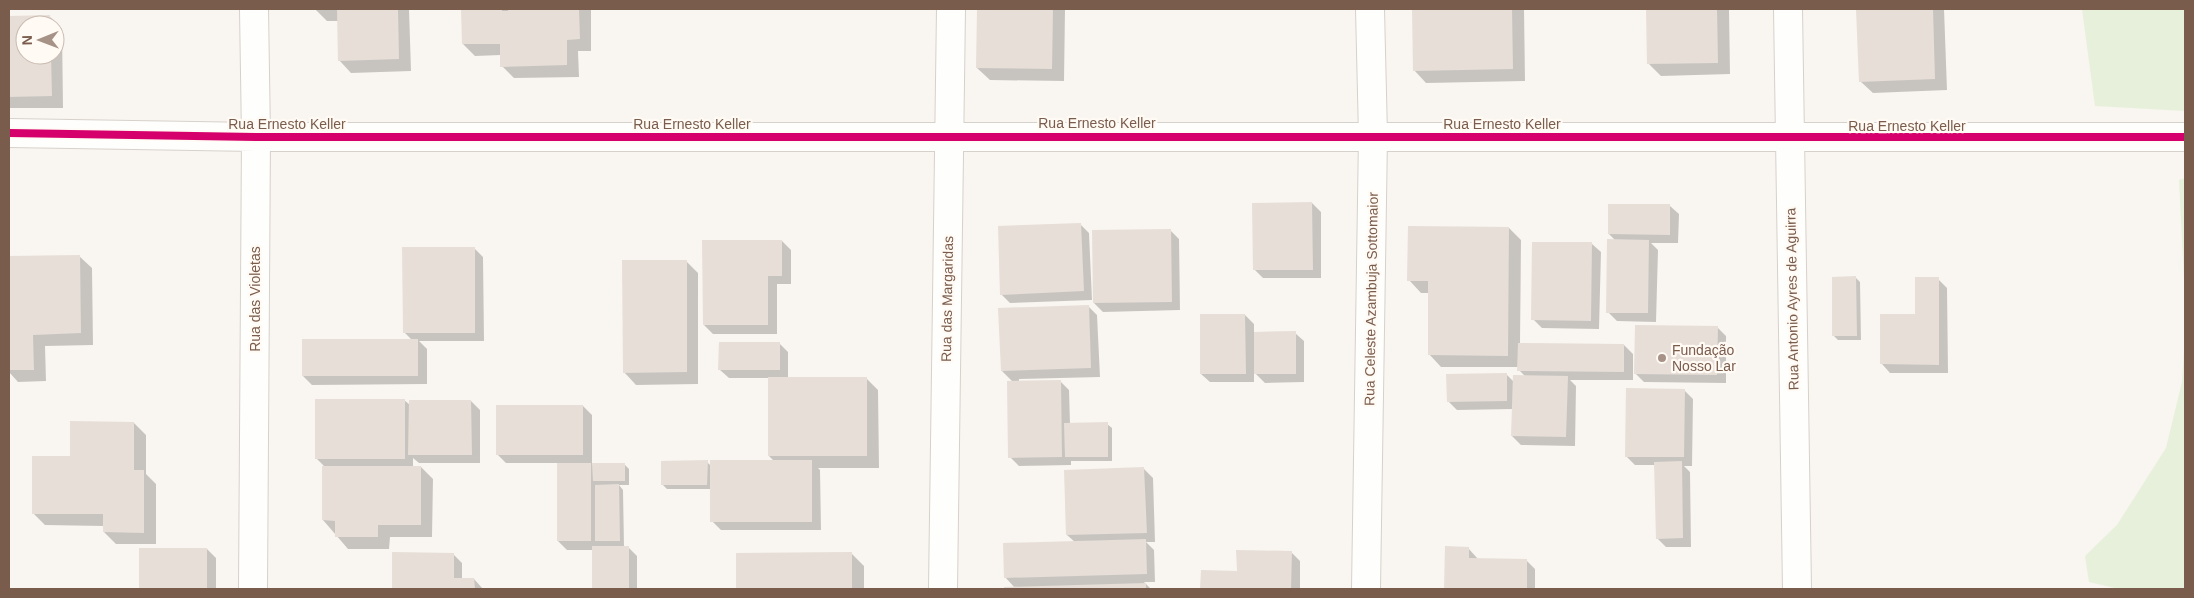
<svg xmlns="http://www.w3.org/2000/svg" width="2194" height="598" viewBox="0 0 2194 598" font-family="Arial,sans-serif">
  <rect width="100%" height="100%" fill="#f9f5f0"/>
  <path fill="#e7f0db" d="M 2082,9 L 2185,9 L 2185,111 L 2095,106 Z
    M 2185,178 L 2185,299 L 2179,180 Z
    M 2185,333 L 2185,589 L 2119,589 L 2089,582 L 2085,556 L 2117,525 L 2166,448 L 2182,382 Z"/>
  <path fill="#0003" fill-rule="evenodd" d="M 315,9 L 409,9 L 411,71 L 351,73 L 339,60 L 338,21 L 327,21 Z
    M 462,9 L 591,9 L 591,51 L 578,51 L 579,77 L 514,78 L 502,66 L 501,55 L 475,56 L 463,44 Z
    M 978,9 L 1065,9 L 1064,81 L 990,80 L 977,68 Z
    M 1413,9 L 1524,9 L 1525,81 L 1426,83 L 1414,70 Z
    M 1648,9 L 1729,9 L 1730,74 L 1661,76 L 1649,64 Z
    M 1858,9 L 1944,9 L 1947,90 L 1873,93 L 1860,81 Z
    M 50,17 L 62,29 L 63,108 L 9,108 L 9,18 ZM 25,25 L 55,25 L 55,55 L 25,55 Z
    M 1312,203 L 1321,212 L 1321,278 L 1263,278 L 1254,269 Z
    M 1670,206 L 1679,214 L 1678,243 L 1651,243 L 1658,250 L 1656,322 L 1617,321 L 1608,312 L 1616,241 L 1609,234 Z
    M 1080,224 L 1089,233 L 1092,300 L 1010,303 L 1001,294 Z
    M 1509,228 L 1521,240 L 1520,344 L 1624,345 L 1633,354 L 1633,380 L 1570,380 L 1576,386 L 1575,446 L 1521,445 L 1512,436 L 1513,409 L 1457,410 L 1448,401 L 1506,374 L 1514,382 L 1525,376 L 1519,370 L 1519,367 L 1441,367 L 1429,354 L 1430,293 L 1421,293 L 1409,280 Z
    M 1170,230 L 1179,239 L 1180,310 L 1103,312 L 1094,303 Z
    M 782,241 L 791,250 L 791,284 L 777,284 L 777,334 L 713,334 L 704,325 Z
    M 1592,244 L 1601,252 L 1599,329 L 1542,328 L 1533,319 Z
    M 474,248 L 483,257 L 484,341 L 419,341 L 427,349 L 427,384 L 312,385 L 303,376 L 412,340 L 404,332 Z
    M 79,256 L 92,268 L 93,345 L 45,346 L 46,381 L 18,382 L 9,372 L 9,257 Z
    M 686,261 L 698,273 L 698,384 L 636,385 L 624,372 Z
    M 1856,278 L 1860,282 L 1861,340 L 1838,340 L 1833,335 Z
    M 1938,279 L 1947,288 L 1948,373 L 1890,373 L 1882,364 L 1916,315 Z
    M 1088,306 L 1097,315 L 1100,377 L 1019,379 L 1019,382 L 1060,381 L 1069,390 L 1070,424 L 1107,424 L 1112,428 L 1112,461 L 1071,461 L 1071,465 L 1019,466 L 1010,457 L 1013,382 L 1002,371 Z
    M 1245,315 L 1254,324 L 1254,333 L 1295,333 L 1304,341 L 1304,382 L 1265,383 L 1254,372 L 1254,382 L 1210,382 L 1201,374 Z
    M 1717,327 L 1726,336 L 1726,383 L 1644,382 L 1635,373 Z
    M 779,343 L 788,352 L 788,378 L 866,378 L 878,390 L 879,468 L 818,468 L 820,470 L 821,530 L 721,530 L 712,521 L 711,489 L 667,489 L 662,484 L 707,462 L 711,466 L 774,461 L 769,456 L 769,378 L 729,378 L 720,370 Z
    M 1684,390 L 1693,399 L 1692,466 L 1684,466 L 1690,472 L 1691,547 L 1666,547 L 1657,538 L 1656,465 L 1635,465 L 1626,456 Z
    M 404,400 L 410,405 L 471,401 L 480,410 L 480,463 L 419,463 L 413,458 L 413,467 L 421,467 L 433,479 L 432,537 L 390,537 L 389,549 L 348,549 L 323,520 L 325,467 L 317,459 Z
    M 583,406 L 592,415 L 592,465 L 625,465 L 629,469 L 629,485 L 619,485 L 623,490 L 624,547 L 628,547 L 637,556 L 637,589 L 594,589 L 594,550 L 567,550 L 558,541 L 558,463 L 506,463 L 497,454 Z
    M 134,423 L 146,435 L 146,474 L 156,484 L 156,544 L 116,544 L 104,532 L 104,526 L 45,525 L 33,513 L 71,458 Z
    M 1144,469 L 1153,478 L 1155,542 L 1146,542 L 1154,550 L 1155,582 L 1144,582 L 1151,589 L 1005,589 L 1015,588 L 1005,577 L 1076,543 L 1067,535 Z
    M 1446,548 L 1468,548 L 1478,559 L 1526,560 L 1535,569 L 1535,589 L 1446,589 Z
    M 140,549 L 207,549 L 216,558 L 216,589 L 140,589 Z
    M 1291,552 L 1300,561 L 1300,589 L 1202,589 L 1202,572 L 1238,572 Z
    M 393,554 L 453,554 L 462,563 L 462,579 L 474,579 L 483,589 L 393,589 Z
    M 737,554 L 852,554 L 864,566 L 864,589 L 737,589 Z"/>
  <path fill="#e6ded7" d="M 337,9 L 398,9 L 399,59 L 338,61 Z
    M 461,9 L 502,9 L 502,11 L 508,11 L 508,9 L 579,9 L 580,39 L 567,40 L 567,65 L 500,67 L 500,44 L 462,44 Z
    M 977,9 L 1053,9 L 1052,69 L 976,68 Z
    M 1412,9 L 1512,9 L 1513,69 L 1413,71 Z
    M 1646,9 L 1717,9 L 1718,63 L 1647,64 Z
    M 1856,9 L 1933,9 L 1935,79 L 1859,82 Z
    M 50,15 L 50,25 L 25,25 L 25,55 L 51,55 L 52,96 L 9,97 L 9,16 Z
    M 1312,202 L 1313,270 L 1253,270 L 1252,203 Z
    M 1608,204 L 1670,204 L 1670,235 L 1608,234 Z
    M 1081,223 L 1084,291 L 1000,295 L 998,226 Z
    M 1408,226 L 1509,227 L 1508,356 L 1428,355 L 1428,281 L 1407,281 Z
    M 1171,229 L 1172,302 L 1093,303 L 1092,230 Z
    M 1607,239 L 1649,240 L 1648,313 L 1606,313 Z
    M 702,240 L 782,240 L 782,276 L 768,276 L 768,325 L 703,325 Z
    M 1532,242 L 1592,242 L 1591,321 L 1531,320 Z
    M 402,247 L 475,247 L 475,333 L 403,333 Z
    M 80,255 L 81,333 L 33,335 L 34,370 L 9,370 L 9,256 Z
    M 622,260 L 687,260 L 687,372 L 623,373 Z
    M 1856,276 L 1857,336 L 1832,336 L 1832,277 Z
    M 1915,277 L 1939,277 L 1939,365 L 1880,364 L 1880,314 L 1915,314 Z
    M 1089,305 L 1091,368 L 1001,371 L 998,308 Z
    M 1200,314 L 1245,314 L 1246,374 L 1200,374 Z
    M 1635,325 L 1718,326 L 1717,375 L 1634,374 Z
    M 1296,331 L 1296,374 L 1254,374 L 1254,332 Z
    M 302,339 L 418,339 L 418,376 L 302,376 Z
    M 719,342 L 780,342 L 780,370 L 718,370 Z
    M 1518,343 L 1624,344 L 1624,372 L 1517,371 Z
    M 1507,373 L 1507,401 L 1447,402 L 1446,374 Z
    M 1513,375 L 1568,376 L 1566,437 L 1511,436 Z
    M 768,377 L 867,377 L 867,456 L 768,456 Z
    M 1061,380 L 1062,457 L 1008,458 L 1007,381 Z
    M 1626,388 L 1685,389 L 1684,457 L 1625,457 Z
    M 315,399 L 405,399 L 405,459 L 315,459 Z
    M 409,400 L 471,400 L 472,455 L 408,455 Z
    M 496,405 L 583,405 L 583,455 L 496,455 Z
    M 70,421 L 134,422 L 134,470 L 144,470 L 144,533 L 103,532 L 103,514 L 32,514 L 32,456 L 70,456 Z
    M 1108,422 L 1108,457 L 1065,457 L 1064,423 Z
    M 708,460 L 707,485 L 661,485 L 661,461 Z
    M 710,460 L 812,460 L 812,522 L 710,522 Z
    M 1682,461 L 1683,538 L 1656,539 L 1654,462 Z
    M 557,463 L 591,463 L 591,541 L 557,541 Z
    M 592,463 L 625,463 L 625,481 L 593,481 Z
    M 322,466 L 421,466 L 421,525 L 378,525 L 378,537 L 335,537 L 335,521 L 322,520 Z
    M 1144,467 L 1147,533 L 1066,535 L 1064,470 Z
    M 619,484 L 620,541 L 595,541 L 595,485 Z
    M 1146,539 L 1147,574 L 1004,578 L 1003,543 Z
    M 592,546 L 629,546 L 629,589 L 592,589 Z
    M 1445,546 L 1469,547 L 1469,558 L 1527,559 L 1527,589 L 1444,589 Z
    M 139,548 L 207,548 L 207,589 L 139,589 Z
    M 1236,550 L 1292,551 L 1291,589 L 1200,589 L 1201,570 L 1237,571 Z
    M 392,552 L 454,553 L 454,578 L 474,578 L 475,589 L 392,589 Z
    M 852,552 L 852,589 L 736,589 L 736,553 Z
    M 1146,583 L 1146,589 L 1004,589 L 1004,587 Z"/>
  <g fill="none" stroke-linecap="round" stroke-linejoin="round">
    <defs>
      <path id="street" d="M 1788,9 L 1797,589
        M 9,133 L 256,137 L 2185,137
        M 253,589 L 256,137 L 254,9
        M 943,589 L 951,9
        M 1366,589 L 1373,136 L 1370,9"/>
    </defs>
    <use href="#street" stroke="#d7d1cb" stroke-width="30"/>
    <use href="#street" stroke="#fefefd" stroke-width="28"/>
    <defs>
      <path id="cycleway" d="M 9,133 L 256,137 L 2185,137"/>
    </defs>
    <use href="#cycleway" stroke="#fffaf3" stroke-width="11"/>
    <use href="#cycleway" stroke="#d6006c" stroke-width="8"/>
  </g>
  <circle fill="#a69286" stroke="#fffaf3" stroke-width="2" cx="1662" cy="358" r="5"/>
  <g text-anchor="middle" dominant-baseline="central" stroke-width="4.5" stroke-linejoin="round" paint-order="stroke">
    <g font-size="14" fill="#7a5c4d" stroke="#fffaf3">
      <text x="1097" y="123">Rua Ernesto Keller</text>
      <text x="287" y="124">Rua Ernesto Keller</text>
      <text x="692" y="124">Rua Ernesto Keller</text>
      <text x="1502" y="124">Rua Ernesto Keller</text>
      <text x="1907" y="126">Rua Ernesto Keller</text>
      <text transform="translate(255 299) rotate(-90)">Rua das Violetas</text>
      <text transform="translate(947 299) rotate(-89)">Rua das Margaridas</text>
      <text transform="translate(1371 299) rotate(-89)">Rua Celeste Azambuja Sottomaior</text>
      <text transform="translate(1792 299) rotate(-91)">Rua Antonio Ayres de Aguirra</text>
    </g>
    <g font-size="14" fill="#7a5c4d" stroke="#fffaf3" text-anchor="start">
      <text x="1672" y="350">Fundação<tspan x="1672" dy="16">Nosso Lar</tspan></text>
    </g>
  </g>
  <rect width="2194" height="598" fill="none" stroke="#7a5c4d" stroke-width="20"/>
  <g transform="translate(40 40) rotate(269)"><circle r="24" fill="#fffaf3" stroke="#cabbb1"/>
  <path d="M0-4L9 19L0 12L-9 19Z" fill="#a69286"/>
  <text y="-8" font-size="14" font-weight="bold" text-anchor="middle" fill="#7a5c4d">N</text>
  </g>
</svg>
